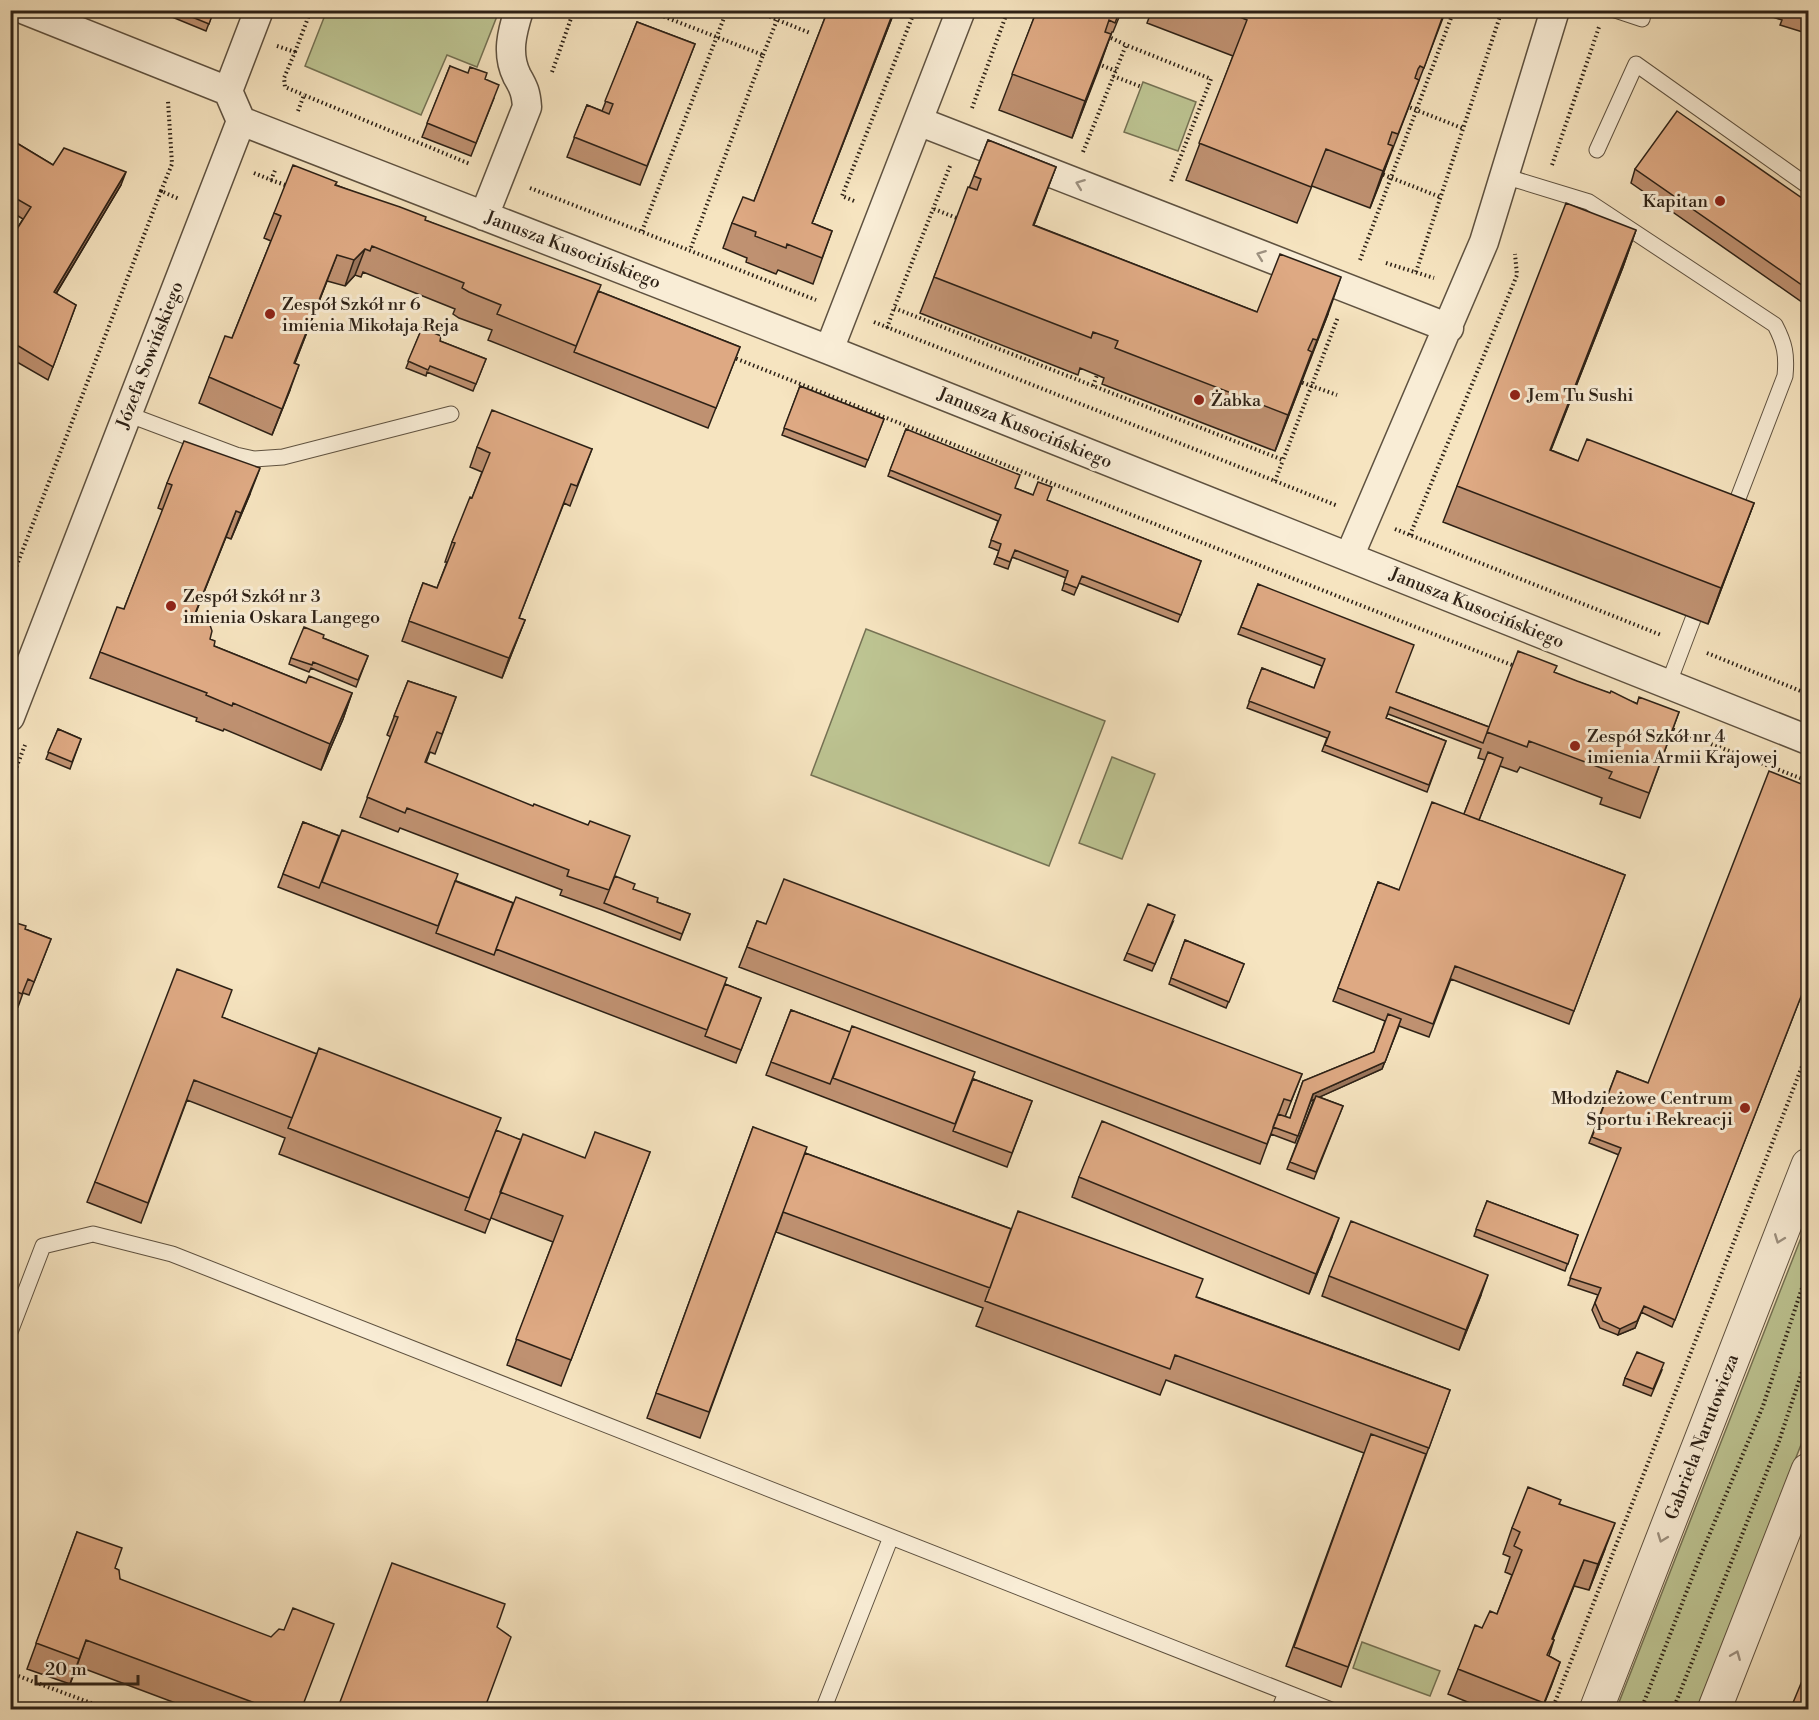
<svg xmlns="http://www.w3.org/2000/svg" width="1819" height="1720" viewBox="0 0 1819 1720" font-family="'Libre Bodoni',serif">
  <rect width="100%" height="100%" fill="#f6e4c0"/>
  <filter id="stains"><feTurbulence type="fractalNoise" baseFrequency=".00333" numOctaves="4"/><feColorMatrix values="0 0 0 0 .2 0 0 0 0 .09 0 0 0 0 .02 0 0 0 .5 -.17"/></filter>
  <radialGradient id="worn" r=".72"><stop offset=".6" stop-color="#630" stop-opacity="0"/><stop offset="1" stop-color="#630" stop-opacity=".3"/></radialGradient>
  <path fill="#bdc492" stroke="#757254" stroke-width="1.5" d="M 327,10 L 499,10 L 499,11 L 477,67 L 447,55 L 421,115 L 305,66 Z
    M 1143,82 L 1196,102 L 1178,151 L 1124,132 Z
    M 866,629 L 1105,721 L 1049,866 L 811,775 Z
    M 1112,757 L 1155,774 L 1122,859 L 1079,843 Z
    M 1808,1220 L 1808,1427 L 1697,1709 L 1616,1710 Z
    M 1362,1642 L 1440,1671 L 1430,1696 L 1353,1668 Z"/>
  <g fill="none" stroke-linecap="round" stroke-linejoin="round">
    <defs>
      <path id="service" d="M 1615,10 L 1642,19 L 1644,10
        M 1597,150 L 1636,64 L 1808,186
        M 1504,176 L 1589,202 L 1775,325 C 1785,344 1787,355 1785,376 L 1732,514
        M 127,414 L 236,455 L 254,459 L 283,457 L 451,414
        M 1668,685 L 1693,619
        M 10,1332 L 43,1246 L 93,1234 L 172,1254 L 1331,1710
        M 823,1710 L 891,1537
        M 1279,1710 L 1286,1693"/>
      <path id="minor" d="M 25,10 L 228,91
        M 241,121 L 829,350 L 1808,740
        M 918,121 L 1449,328
        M 484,216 L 527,107 C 526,93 524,88 517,76 C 506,54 512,32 519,10
        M 829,350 L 961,10
        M 1349,557 L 1484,242 L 1555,10
        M 10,717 L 241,121 L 228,91 L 259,10"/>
      <path id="tertiary" d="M 1596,1710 L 1808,1165
        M 1714,1710 L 1808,1470"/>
    </defs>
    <use href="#service" stroke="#5f5240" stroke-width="17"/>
    <use href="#minor" stroke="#5f5240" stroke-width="31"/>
    <use href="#tertiary" stroke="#5f5240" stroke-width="35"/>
    <path stroke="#2d2116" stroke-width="4" stroke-dasharray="1.5 3" stroke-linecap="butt" d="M 647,10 L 763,55 L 690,250
      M 753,10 L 810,33
      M 1107,36 L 1126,45
      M 277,46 L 295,52 L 284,78 L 285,87 L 304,95
      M 295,52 L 311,10
      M 763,55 L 781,10
      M 1098,64 L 1116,71
      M 552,72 L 574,10
      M 1113,76 L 1142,87
      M 1406,106 L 1462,128
      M 972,108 L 1008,10
      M 298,111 L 304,95 L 470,164
      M 1083,152 L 1126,45 L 1211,79 L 1170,184
      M 1552,165 L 1599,27
      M 950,166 L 894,308 L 1283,460 L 1338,317
      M 254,173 L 271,180 L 276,168
      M 1379,173 L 1440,197
      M 271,180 L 288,186
      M 530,188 L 816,300
      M 161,191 L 172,164 L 168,101
      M 854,201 L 842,196 L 915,10
      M 934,209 L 959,219
      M 642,231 L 727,10
      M 1360,260 L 1454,10
      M 1386,263 L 1434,278
      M 1416,272 L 1502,10
      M 874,322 L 1338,506
      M 887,328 L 894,308
      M 732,357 L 1517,667
      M 1298,381 L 1337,395
      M 1093,386 L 1097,375
      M 1275,481 L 1283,460
      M 1395,529 L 1661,635
      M 1410,535 L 1517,275 L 1515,254
      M 10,583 L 161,191 L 179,199
      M 1707,653 L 1808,694
      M 1669,728 L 1808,781
      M 10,784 L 25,745
      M 10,1673 L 110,1710
      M 1552,1710 L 1808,1051
      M 1641,1710 L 1700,1557 L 1763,1406 L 1808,1270
      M 1673,1710 L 1779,1441 L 1808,1354"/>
    <use href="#service" stroke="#f9edd6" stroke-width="15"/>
    <use href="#minor" stroke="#f9edd6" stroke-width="28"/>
    <use href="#tertiary" stroke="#f9edd6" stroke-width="33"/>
    <path stroke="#2d2116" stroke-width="1.5" d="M 10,1700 L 36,1710"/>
  </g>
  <path fill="#bf9171" stroke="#2d2116" stroke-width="1.5" d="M 155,10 L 214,10 L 206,31 Z
    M 828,10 L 895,10 L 812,223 L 832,231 L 813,284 L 778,270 L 776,274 L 746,262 L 747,258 L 723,248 L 732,223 L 754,201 Z
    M 1037,10 L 1122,10 L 1113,32 L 1112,32 L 1072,138 L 999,110 Z
    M 1152,10 L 1446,10 L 1370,208 L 1312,186 L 1297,223 L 1186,180 L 1233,56 L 1147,23 Z
    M 1751,10 L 1809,10 L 1809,34 L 1780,25 L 1782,20 Z
    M 637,22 L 695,44 L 640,185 L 567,157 L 587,105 L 602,111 Z
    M 450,66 L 494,98 L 471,156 L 422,137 Z
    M 10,139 L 53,165 L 121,185 L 56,294 L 76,305 L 48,380 L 10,358 L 10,240 L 23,219 L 10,211 Z
    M 988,140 L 1056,167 L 1034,225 L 1257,312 L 1328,314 L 1275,451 L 1102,384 L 1104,378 L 1097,375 L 1080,368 L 1078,375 L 920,313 L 934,277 Z
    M 1635,169 L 1809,203 L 1809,307 L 1631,183 Z
    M 336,185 L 425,220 L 598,291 L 740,347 L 708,428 L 488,340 L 492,330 L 459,318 L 453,314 L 455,309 L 363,272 L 361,277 L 355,275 L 345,286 L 327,281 L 295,363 L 290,390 L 272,435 L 199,403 L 209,377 L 232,338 L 271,241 L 264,238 L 274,213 Z
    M 1636,230 L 1623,267 L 1551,450 L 1578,461 L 1754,503 L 1708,624 L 1443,522 L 1457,486 Z
    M 422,328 L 440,341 L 486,359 L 473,391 L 427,372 L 426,376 L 406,368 Z
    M 800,386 L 884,419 L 865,467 L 782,435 Z
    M 906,429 L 1015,488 L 1201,561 L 1178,622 L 1079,583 L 1074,595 L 1062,590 L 1066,578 L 1012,557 L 1008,569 L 994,564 L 999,551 L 989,547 L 998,521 L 888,476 Z
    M 477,447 L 592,449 L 570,506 L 564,503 L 519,618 L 525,620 L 502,678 L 402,641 L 423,583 L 437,588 L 447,562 L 445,562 L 452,542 L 472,498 L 482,472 L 470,467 Z
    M 167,483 L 250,494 L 231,539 L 226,537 L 194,617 L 210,639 L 214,646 L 306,683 L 352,693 L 343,719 L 321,770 L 224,729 L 223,731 L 196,721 L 197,718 L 90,678 L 100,652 L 124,609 L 163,510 L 158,508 Z
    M 1258,584 L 1396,692 L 1489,727 L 1554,673 L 1636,703 L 1679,712 L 1640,818 L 1600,804 L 1602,798 L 1520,767 L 1517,772 L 1500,766 L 1479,820 L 1625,875 L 1569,1024 L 1451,979 L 1429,1037 L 1399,1026 L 1382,1069 L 1319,1097 L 1343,1106 L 1314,1179 L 1287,1169 L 1314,1099 L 1311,1101 L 1295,1143 L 1271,1134 L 1260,1164 L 739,967 L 757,921 L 766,924 L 1302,1074 L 1285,1117 L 1290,1118 L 1303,1081 L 1374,1052 L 1385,1021 L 1333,1001 L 1378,882 L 1399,890 L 1464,814 L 1485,760 L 1478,758 L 1481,749 L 1388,714 L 1386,718 L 1446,741 L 1427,792 L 1322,751 L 1327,738 L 1247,708 L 1262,668 L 1314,688 L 1322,666 L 1238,634 Z
    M 323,638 L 368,656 L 356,687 L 311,668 L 309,672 L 289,664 L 291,658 Z
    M 408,681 L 456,697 L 435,754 L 430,752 L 426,763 L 611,886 L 633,889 L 657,902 L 690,914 L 680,940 L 602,910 L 560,895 L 562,890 L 400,828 L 398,832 L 360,817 L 391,737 L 387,735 Z
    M 58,729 L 81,739 L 70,769 L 46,759 Z
    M 303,822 L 761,998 L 736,1063 L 278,887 Z
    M 10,921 L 25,929 L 51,939 L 29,995 L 23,993 L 18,1007 L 10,1004 Z
    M 1173,922 L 1152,971 L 1124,960 L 1127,953 Z
    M 1185,940 L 1244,964 L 1226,1008 L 1169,984 Z
    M 1809,976 L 1672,1327 L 1641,1312 L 1635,1328 L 1618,1335 L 1600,1328 L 1592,1310 L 1598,1295 L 1568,1285 L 1619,1155 L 1589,1143 L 1617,1071 L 1648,1083 Z
    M 791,1010 L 1032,1101 L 1007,1167 L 766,1075 Z
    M 222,1017 L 496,1131 L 521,1140 L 585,1158 L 650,1152 L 561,1386 L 507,1365 L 553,1242 L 491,1218 L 491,1217 L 485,1233 L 279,1154 L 285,1138 L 187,1100 L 141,1223 L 87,1202 L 95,1182 Z
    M 753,1127 L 805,1153 L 1450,1390 L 1341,1687 L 1286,1666 L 1364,1453 L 1166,1380 L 1160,1395 L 976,1326 L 983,1308 L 776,1232 L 791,1190 L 700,1438 L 647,1418 Z
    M 1079,1177 L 1332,1237 L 1309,1294 L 1072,1197 Z
    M 1487,1201 L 1578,1235 L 1565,1271 L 1474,1236 Z
    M 1329,1276 L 1481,1295 L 1459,1350 L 1322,1296 Z
    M 1662,1370 L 1651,1396 L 1623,1385 L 1625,1378 Z
    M 1560,1504 L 1605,1549 L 1589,1590 L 1574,1586 L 1553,1639 L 1554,1640 L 1549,1656 L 1560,1662 L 1542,1710 L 1487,1710 L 1448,1694 L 1458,1669 L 1482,1628 L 1497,1614 L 1512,1575 L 1505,1572 L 1510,1557 L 1503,1554 L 1512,1528 Z
    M 77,1532 L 115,1568 L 120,1579 L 302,1710 L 194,1710 L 77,1666 L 70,1684 L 27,1669 Z"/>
  <path fill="#9b765c" stroke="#2d2116" stroke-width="1.5" d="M 894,10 L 895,10 L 802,249 L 812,223 Z
    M 1111,34 L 1098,71 L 1072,138 L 1085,101 Z
    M 1393,146 L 1380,183 L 1370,208 L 1383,171 Z
    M 1056,167 L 1042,203 L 1020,262 L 1033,225 Z
    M 126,172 L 121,185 L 49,305 L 54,292 Z
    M 1636,230 L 1623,267 L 1536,487 L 1550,450 Z
    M 365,249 L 355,275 L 345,286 L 354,260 Z
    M 337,255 L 327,281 L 285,388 L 294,363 Z
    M 1341,277 L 1328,314 L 1303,377 L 1317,340 Z
    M 1312,352 L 1299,389 L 1275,451 L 1288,415 Z
    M 299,365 L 290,390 L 272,435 L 282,409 Z
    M 260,468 L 250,494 L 231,539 L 241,513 Z
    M 1754,503 L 1740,540 L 1708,624 L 1721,588 Z
    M 236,511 L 226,537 L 184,642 L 194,616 Z
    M 525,620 L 517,640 L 502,678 L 509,658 Z
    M 352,693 L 343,719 L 321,770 L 330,744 Z
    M 1401,1019 L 1382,1069 L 1311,1101 L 1313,1094 L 1385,1062 Z
    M 1339,1218 L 1332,1237 L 1309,1294 L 1316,1274 Z
    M 1488,1275 L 1481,1295 L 1459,1350 L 1466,1330 Z
    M 1644,1306 L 1635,1328 L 1618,1335 L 1620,1329 Z
    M 1615,1523 L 1605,1549 L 1589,1590 L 1598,1564 Z
    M 1584,1560 L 1574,1586 L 1542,1665 L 1552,1639 Z
    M 86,1640 L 77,1666 L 70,1684 L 79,1659 Z
    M 1560,1662 L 1551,1687 L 1541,1710 Z"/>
  <path fill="#dea983" stroke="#2d2116" stroke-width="1.5" d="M 175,10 L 214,10 L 209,24 Z
    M 828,10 L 894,10 L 812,223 L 832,231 L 822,258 L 787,244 L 786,248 L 755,236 L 756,232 L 732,223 L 743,197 L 754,201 Z
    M 1037,10 L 1120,10 L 1115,23 L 1109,20 L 1105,32 L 1111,34 L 1085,101 L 1012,74 Z
    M 1223,10 L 1445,10 L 1424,68 L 1420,66 L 1418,69 L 1415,78 L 1419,80 L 1398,134 L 1392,132 L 1388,144 L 1393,146 L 1383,171 L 1326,149 L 1311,187 L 1199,143 L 1247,20 Z
    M 637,22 L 695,44 L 647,166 L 574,137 L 587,105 L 609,114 L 613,104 L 605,101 Z
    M 450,66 L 468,73 L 470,67 L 487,73 L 485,79 L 499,85 L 476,143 L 427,123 Z
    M 1677,111 L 1809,203 L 1809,290 L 1635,169 Z
    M 10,139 L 53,165 L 64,148 L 126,172 L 54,292 L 76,305 L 53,367 L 10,341 L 10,240 L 31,207 L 10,195 Z
    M 988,140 L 1056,167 L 1033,225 L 1257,312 L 1280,254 L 1341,277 L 1317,340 L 1313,339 L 1308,350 L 1312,352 L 1288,415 L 1115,348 L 1118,341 L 1110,338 L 1093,332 L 1091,338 L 934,277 L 968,187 L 977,190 L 981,179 L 974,176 Z
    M 293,165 L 337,182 L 335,185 L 400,207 L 426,217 L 425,220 L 601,285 L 576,346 L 497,314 L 501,305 L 469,292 L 462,288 L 464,283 L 372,246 L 370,251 L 365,249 L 354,260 L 337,255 L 294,363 L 299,365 L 282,409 L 209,377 L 225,336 L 232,338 L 281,216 L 274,213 Z
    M 1566,203 L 1636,230 L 1550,450 L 1578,461 L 1587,439 L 1754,503 L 1721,588 L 1457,486 Z
    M 598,291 L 740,347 L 716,408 L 574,352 Z
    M 422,328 L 441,336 L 440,341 L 486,359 L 476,384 L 430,366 L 428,370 L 408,361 Z
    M 800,386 L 884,419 L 868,460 L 784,428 Z
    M 492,410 L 592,449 L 577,486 L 571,484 L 519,618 L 525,620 L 509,658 L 409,621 L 423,583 L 437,588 L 455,543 L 452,542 L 470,497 L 472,498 L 490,453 L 477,447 Z
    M 906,429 L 1020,475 L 1015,488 L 1033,495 L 1038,482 L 1052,487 L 1047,500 L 1201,561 L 1181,615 L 1082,576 L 1077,588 L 1064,583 L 1068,571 L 1015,550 L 1010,562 L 997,557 L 1001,544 L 991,540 L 1001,515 L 890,470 Z
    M 184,441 L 260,468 L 241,513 L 236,511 L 194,616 L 209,622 L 212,631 L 210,639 L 215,641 L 214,646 L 306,683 L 309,676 L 352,693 L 330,744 L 233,703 L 232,706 L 206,695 L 207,693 L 100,652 L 117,607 L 124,609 L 172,485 L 167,483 Z
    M 1258,584 L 1414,645 L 1396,692 L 1489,727 L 1483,743 L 1390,707 L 1386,718 L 1446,741 L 1429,785 L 1325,745 L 1330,732 L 1249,701 L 1262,668 L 1314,688 L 1325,659 L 1241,627 Z
    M 304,627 L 324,635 L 323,638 L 368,656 L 358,680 L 313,662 L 312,665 L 291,658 Z
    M 1518,651 L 1557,666 L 1554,672 L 1577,681 L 1610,693 L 1611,691 L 1637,704 L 1639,697 L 1679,712 L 1649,793 L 1609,778 L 1612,772 L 1529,741 L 1527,747 L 1487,732 Z
    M 408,681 L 456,697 L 442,734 L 437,732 L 425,762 L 533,806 L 534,804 L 588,825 L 590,821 L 630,836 L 609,890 L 567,876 L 569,870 L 407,808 L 405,813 L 367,797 L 398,717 L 394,716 Z
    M 58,729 L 81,739 L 72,762 L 48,752 Z
    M 1488,752 L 1503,758 L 1479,820 L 1464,814 Z
    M 1769,771 L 1809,787 L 1809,976 L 1675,1320 L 1644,1306 L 1637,1321 L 1620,1329 L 1603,1321 L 1595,1303 L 1601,1288 L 1570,1278 L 1621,1148 L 1592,1137 L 1617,1071 L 1648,1083 Z
    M 1432,802 L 1625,875 L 1574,1011 L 1455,966 L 1433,1024 L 1338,988 L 1378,882 L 1399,890 Z
    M 303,822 L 339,836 L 319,888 L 283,874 Z
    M 342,830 L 458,874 L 438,926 L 322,882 Z
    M 615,876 L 635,884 L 633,889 L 658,898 L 657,902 L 690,914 L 682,934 L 604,903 Z
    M 784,879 L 1302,1074 L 1291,1101 L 1284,1099 L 1267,1144 L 747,947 L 757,921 L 766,924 Z
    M 455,881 L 513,903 L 494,955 L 436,933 Z
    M 516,897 L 727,978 L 707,1030 L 496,949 Z
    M 1148,904 L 1175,915 L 1155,964 L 1127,953 Z
    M 10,921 L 26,926 L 25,929 L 51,939 L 34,982 L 28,979 L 22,994 L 13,990 L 10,997 Z
    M 1185,940 L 1244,964 L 1229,1002 L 1171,978 Z
    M 177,969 L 232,990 L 222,1017 L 317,1054 L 292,1118 L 194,1080 L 148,1203 L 95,1182 Z
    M 725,984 L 761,998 L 741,1050 L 705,1036 Z
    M 791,1010 L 850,1032 L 830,1084 L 771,1062 Z
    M 1388,1014 L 1401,1019 L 1385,1062 L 1313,1094 L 1298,1136 L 1273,1127 L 1278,1114 L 1290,1118 L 1303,1081 L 1374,1052 Z
    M 852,1026 L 975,1072 L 955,1124 L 833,1078 Z
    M 319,1048 L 501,1118 L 469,1198 L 288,1128 Z
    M 973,1079 L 1032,1101 L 1012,1153 L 953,1131 Z
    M 1316,1096 L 1343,1106 L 1316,1172 L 1290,1162 Z
    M 1102,1121 L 1339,1218 L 1316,1274 L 1079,1177 Z
    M 753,1127 L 807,1147 L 709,1412 L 656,1393 Z
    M 496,1130 L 521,1140 L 490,1220 L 465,1210 Z
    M 595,1132 L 650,1152 L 571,1360 L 516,1339 L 563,1216 L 500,1192 L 523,1134 L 585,1158 Z
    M 805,1153 L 1011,1229 L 990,1288 L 783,1212 Z
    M 1487,1201 L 1578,1235 L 1568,1264 L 1476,1229 Z
    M 1018,1211 L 1203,1279 L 1196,1297 L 1450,1390 L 1429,1448 L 1175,1355 L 1170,1369 L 985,1301 Z
    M 1351,1221 L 1488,1275 L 1466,1330 L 1329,1276 Z
    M 1637,1352 L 1664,1363 L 1653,1389 L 1625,1378 Z
    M 1371,1434 L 1426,1454 L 1348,1667 L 1294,1647 Z
    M 1528,1487 L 1561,1500 L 1559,1504 L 1615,1523 L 1598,1564 L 1584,1560 L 1552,1639 L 1554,1640 L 1547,1655 L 1560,1662 L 1544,1703 L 1458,1669 L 1475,1625 L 1482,1628 L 1490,1611 L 1497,1614 L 1522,1550 L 1514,1546 L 1520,1532 L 1512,1528 Z
    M 77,1532 L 122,1548 L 115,1568 L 119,1570 L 120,1579 L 271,1637 L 279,1629 L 284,1630 L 293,1608 L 334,1624 L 301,1710 L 253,1710 L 255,1703 L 86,1640 L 79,1659 L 36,1643 Z
    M 392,1563 L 505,1604 L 497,1627 L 511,1637 L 484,1710 L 337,1710 Z
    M 1809,1664 L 1809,1710 L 1790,1710 Z"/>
  <defs><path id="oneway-chevron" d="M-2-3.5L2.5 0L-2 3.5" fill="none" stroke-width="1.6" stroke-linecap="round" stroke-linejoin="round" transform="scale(1.5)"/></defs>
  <g stroke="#9d9180">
    <use href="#oneway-chevron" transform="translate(1080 184) rotate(-159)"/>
    <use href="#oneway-chevron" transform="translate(1261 255) rotate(-159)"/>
    <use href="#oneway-chevron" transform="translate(1779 1239) rotate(111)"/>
    <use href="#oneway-chevron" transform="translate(1662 1538) rotate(111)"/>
    <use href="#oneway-chevron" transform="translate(1736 1655) rotate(-68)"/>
  </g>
  <g fill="#8f2418" stroke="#f9edd6" stroke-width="2">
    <circle cx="1720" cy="201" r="6"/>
    <circle cx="270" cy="314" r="6"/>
    <circle cx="1515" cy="395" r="6"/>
    <circle cx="1199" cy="400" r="6"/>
    <circle cx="171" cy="606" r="6"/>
    <circle cx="1575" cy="746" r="6"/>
    <circle cx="1745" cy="1108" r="6"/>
  </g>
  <g text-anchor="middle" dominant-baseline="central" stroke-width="6" stroke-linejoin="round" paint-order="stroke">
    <g font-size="18" fill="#2d2116" stroke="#f9edd6" text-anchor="start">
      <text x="1708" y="201" text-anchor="end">Kapitan</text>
      <text x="282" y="304">Zespół Szkół nr 6<tspan x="282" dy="21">imienia Mikołaja Reja</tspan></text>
      <text x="1527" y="395">Jem Tu Sushi</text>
      <text x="1211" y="400">Żabka</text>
      <text x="183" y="596">Zespół Szkół nr 3<tspan x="183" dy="21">imienia Oskara Langego</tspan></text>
      <text x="1587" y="736">Zespół Szkół nr 4<tspan x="1587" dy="21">imienia Armii Krajowej</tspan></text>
      <text x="1733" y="1098" text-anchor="end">Młodzieżowe Centrum<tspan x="1733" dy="21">Sportu i Rekreacji</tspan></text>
    </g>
    <g font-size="18" fill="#2d2116" stroke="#f9edd6">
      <text transform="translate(573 250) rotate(21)">Janusza Kusocińskiego</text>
      <text transform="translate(150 355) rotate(-69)">Józefa Sowińskiego</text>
      <text transform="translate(1025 428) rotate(22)">Janusza Kusocińskiego</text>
      <text transform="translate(1477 608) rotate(22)">Janusza Kusocińskiego</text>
      <text transform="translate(1702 1437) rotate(-69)">Gabriela Narutowicza</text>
    </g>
  </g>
  <rect width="1819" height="1720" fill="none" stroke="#f6e4c0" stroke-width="36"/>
  <rect x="12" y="12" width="1795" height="1696" fill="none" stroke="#2d2116" stroke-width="3"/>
  <rect x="18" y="18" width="1783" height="1684" fill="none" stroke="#2d2116" stroke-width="1.5"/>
  <path d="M36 1675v9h102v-9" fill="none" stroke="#2d2116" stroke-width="3"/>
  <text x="45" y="1675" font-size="18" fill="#2d2116" stroke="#f9edd6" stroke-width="4.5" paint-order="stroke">20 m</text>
  <rect width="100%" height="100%" filter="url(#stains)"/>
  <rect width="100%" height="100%" fill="url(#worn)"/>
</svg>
